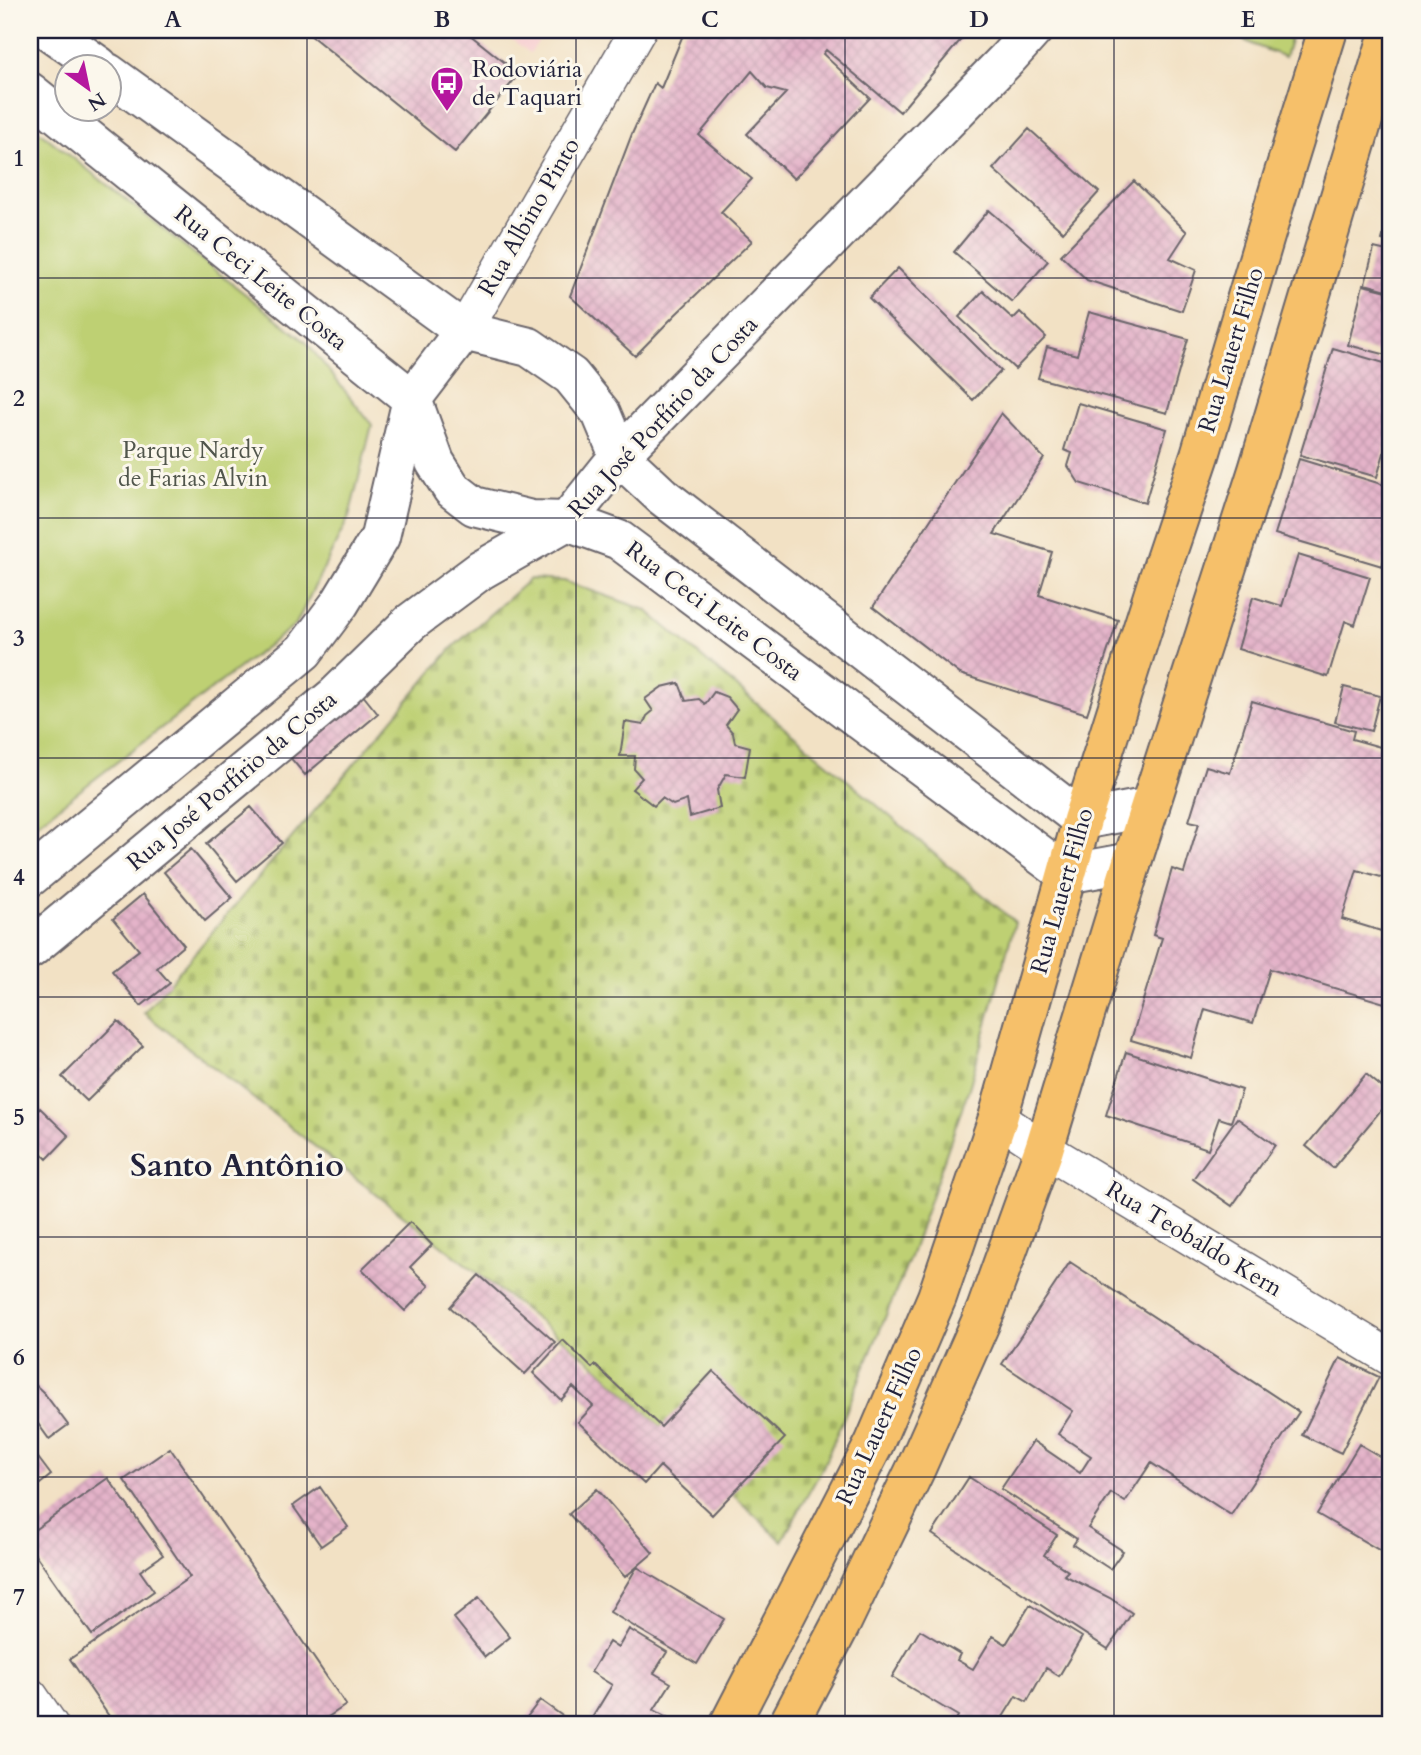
<svg xmlns="http://www.w3.org/2000/svg" width="1421" height="1755" viewBox="0 0 1421 1755" font-family="Cardo,serif">
  <defs>
    <pattern id="cemetery-stones" width="16" height="16" patternUnits="userSpaceOnUse" patternTransform="scale(1.75)"><rect width="16" height="16" fill="#bed073"/><path d="M2 7V4a2 2 0 0 1 4 0v3zM10 15v-3a2 2 0 0 1 4 0v3z" fill="#a3b264"/></pattern>
    <pattern id="building-cross-hatch" width="8" height="8" patternUnits="userSpaceOnUse" patternTransform="scale(1.75)"><rect width="8" height="8" fill="#e4b3c9"/><path d="M0 0l8 8M0 8l8-8" fill="none" stroke="#c39aae"/></pattern>
  </defs>
  <rect width="100%" height="100%" fill="#fbf7ec"/>
  <filter id="ink" filterUnits="userSpaceOnUse"><feTurbulence type="fractalNoise" baseFrequency=".0143" numOctaves="2"/><feDisplacementMap in="SourceGraphic" scale="14" xChannelSelector="R" yChannelSelector="G"/><feConvolveMatrix kernelMatrix="1 2 1 2 8 2 1 2 1" color-interpolation-filters="sRGB"/></filter>
  <filter id="wash" filterUnits="userSpaceOnUse"><feTurbulence type="fractalNoise" baseFrequency=".00686" numOctaves="4" result="noise"/><feDisplacementMap in="SourceGraphic" scale="28" xChannelSelector="R" yChannelSelector="G"/><feGaussianBlur stdDeviation="1.57" result="paint"/><feColorMatrix in="noise" values="0 0 0 0 0 0 0 0 0 0 0 0 0 0 0 0 0 1.4 0 .05"/><feComposite in="paint" operator="in"/></filter>
  <g filter="url(#wash)">
    <rect width="100%" height="100%" fill="#f2e1c4"/>
    <path fill="#f7cfd1" d="M 499,30 L 547,30 L 530,53 Z"/>
    <path fill="#bed073" stroke="#707957" stroke-width="2" d="M 1225,30 L 1224,30 L 1293,30 L 1285,57 L 1254,45 Z
      M 30,124 L 306,342 L 372,425 L 349,517 L 296,624 L 30,829 Z"/>
    <path fill="url(#cemetery-stones)" stroke="#707957" stroke-width="2" d="M 530,579 L 564,581 L 646,610 L 1015,922 L 970,1085 L 909,1260 L 823,1467 L 782,1541 L 595,1365 L 144,1013 L 452,648 Z"/>
    <g id="blocks">
      <path fill="url(#building-cross-hatch)" d="M 304,30 L 464,30 L 519,74 L 455,152 Z
        M 685,30 L 969,30 L 900,112 L 826,50 L 823,54 L 870,98 L 794,179 L 747,134 L 786,93 L 767,88 L 752,71 L 699,135 L 752,179 L 721,212 L 752,241 L 675,315 L 635,356 L 570,296 L 632,134 L 655,83 L 661,88 Z
        M 1029,129 L 1099,192 L 1063,232 L 993,169 Z
        M 1134,181 L 1187,232 L 1170,258 L 1196,270 L 1182,311 L 1087,280 L 1061,255 Z
        M 989,210 L 1048,261 L 1012,302 L 954,252 Z
        M 1390,210 L 1391,211 L 1391,242 L 1382,240 Z
        M 1374,248 L 1391,252 L 1391,291 L 1365,284 Z
        M 898,268 L 1001,371 L 973,400 L 869,298 Z
        M 1363,285 L 1391,292 L 1391,356 L 1348,345 Z
        M 983,291 L 1013,319 L 1020,312 L 1046,337 L 1015,369 L 959,317 Z
        M 1089,312 L 1188,339 L 1167,413 L 1038,378 L 1047,347 L 1077,355 Z
        M 1333,348 L 1391,365 L 1391,429 L 1377,477 L 1300,455 Z
        M 1078,403 L 1167,429 L 1145,503 L 1079,483 L 1068,466 L 1072,453 L 1064,450 Z
        M 1001,413 L 1044,458 L 994,534 L 1052,552 L 1039,595 L 1118,620 L 1087,714 L 960,674 L 873,607 Z
        M 1299,459 L 1391,487 L 1391,536 L 1382,566 L 1275,534 Z
        M 1298,555 L 1370,577 L 1355,625 L 1345,621 L 1328,677 L 1238,649 L 1253,597 L 1282,606 Z
        M 679,683 L 686,701 L 699,699 L 705,704 L 714,692 L 727,697 L 737,709 L 726,725 L 733,733 L 735,743 L 750,747 L 745,777 L 726,774 L 717,790 L 720,808 L 690,817 L 687,800 L 673,805 L 662,798 L 654,806 L 632,789 L 642,778 L 634,769 L 635,756 L 620,756 L 625,722 L 643,725 L 647,716 L 653,711 L 645,699 L 662,687 Z
        M 1344,687 L 1380,696 L 1371,731 L 1335,722 Z
        M 362,694 L 378,714 L 305,775 L 288,755 Z
        M 1252,701 L 1354,731 L 1352,739 L 1391,750 L 1391,880 L 1357,870 L 1342,919 L 1391,934 L 1391,1005 L 1270,969 L 1253,1023 L 1205,1009 L 1191,1058 L 1131,1040 L 1162,938 L 1153,935 L 1172,869 L 1184,873 L 1199,823 L 1189,821 L 1206,766 L 1230,773 Z
        M 251,807 L 282,843 L 237,881 L 206,844 Z
        M 191,849 L 232,898 L 205,921 L 164,872 Z
        M 143,894 L 184,945 L 157,968 L 170,983 L 141,1006 L 112,971 L 139,950 L 113,919 Z
        M 118,1021 L 143,1046 L 87,1101 L 62,1077 Z
        M 1126,1052 L 1242,1090 L 1231,1122 L 1219,1118 L 1208,1149 L 1106,1115 Z
        M 30,1065 L 39,1076 L 30,1083 Z
        M 1366,1074 L 1391,1095 L 1391,1098 L 1333,1168 L 1306,1146 Z
        M 40,1108 L 69,1136 L 47,1159 L 30,1142 L 30,1119 Z
        M 1237,1118 L 1275,1145 L 1232,1206 L 1193,1179 Z
        M 410,1222 L 432,1245 L 410,1267 L 429,1286 L 405,1311 L 362,1269 Z
        M 1070,1262 L 1299,1412 L 1231,1515 L 1151,1463 L 1125,1502 L 1111,1493 L 1088,1528 L 1123,1551 L 1110,1569 L 1073,1545 L 1077,1539 L 1001,1489 L 1033,1441 L 1080,1473 L 1091,1456 L 1058,1434 L 1073,1411 L 1002,1364 Z
        M 479,1275 L 555,1342 L 525,1374 L 450,1307 Z
        M 563,1340 L 592,1368 L 595,1365 L 661,1427 L 713,1371 L 785,1438 L 712,1515 L 660,1466 L 644,1484 L 578,1422 L 593,1406 L 573,1387 L 561,1400 L 533,1373 Z
        M 1340,1358 L 1379,1377 L 1341,1453 L 1302,1435 Z
        M 30,1380 L 44,1393 L 68,1425 L 49,1439 L 36,1421 L 30,1426 Z
        M 1359,1444 L 1391,1463 L 1391,1545 L 1386,1554 L 1317,1514 Z
        M 30,1447 L 51,1475 L 30,1492 Z
        M 170,1448 L 346,1705 L 316,1725 L 115,1725 L 70,1659 L 190,1577 L 124,1480 Z
        M 969,1477 L 1057,1535 L 1044,1555 L 1068,1571 L 1064,1575 L 1110,1598 L 1132,1613 L 1108,1649 L 932,1534 Z
        M 108,1478 L 163,1555 L 140,1571 L 154,1591 L 92,1635 L 30,1547 L 30,1533 Z
        M 320,1487 L 348,1527 L 321,1546 L 293,1506 Z
        M 597,1489 L 653,1553 L 625,1577 L 569,1514 Z
        M 637,1567 L 724,1619 L 697,1664 L 610,1612 Z
        M 479,1598 L 510,1637 L 485,1657 L 454,1618 Z
        M 1030,1605 L 1082,1637 L 1059,1676 L 1046,1668 L 1027,1702 L 1016,1696 L 998,1725 L 953,1725 L 958,1716 L 892,1677 L 920,1630 L 960,1654 L 957,1660 L 973,1669 L 993,1636 L 1006,1644 Z
        M 629,1629 L 667,1652 L 654,1673 L 671,1683 L 654,1710 L 667,1717 L 662,1725 L 604,1725 L 592,1718 L 612,1685 L 591,1672 L 609,1642 L 618,1648 Z
        M 540,1700 L 575,1725 L 521,1725 Z"/>
    </g>
  </g>
  <g filter="url(#ink)">
    <use href="#blocks" fill-opacity="0" stroke="#6b656b" stroke-width="2"/>
    <g fill="none" stroke-linecap="round" stroke-linejoin="round">
      <defs>
        <path id="minor" d="M 464,331 L 638,30
          M 998,1118 L 1044,1149 L 1391,1358
          M 30,1696 L 50,1725"/>
        <path id="tertiary" d="M 48,30 L 99,66
          M 108,73 L 464,331 L 529,347 L 571,376 L 601,413 L 619,456 L 662,496 L 1082,820 L 1150,807
          M 30,92 L 412,399 L 435,462 L 452,489 L 474,506 L 531,520 L 567,521 L 619,540 L 1066,874 L 1132,862
          M 30,877 L 304,651 L 340,603 L 380,537 L 412,399 L 464,331
          M 30,949 L 335,696 L 411,622 L 481,570 L 567,521 L 619,456 L 1007,59 L 1033,30"/>
        <path id="primary" d="M 729,1725 L 874,1444 L 937,1297 L 998,1118 L 1082,820 L 1156,586 L 1200,455 L 1283,176 L 1328,30
          M 788,1725 L 842,1622 L 916,1468 L 986,1310 L 1044,1149 L 1132,862 L 1258,470 L 1390,30"/>
      </defs>
      <use href="#minor" stroke="#6b656b" stroke-width="38"/>
      <use href="#tertiary" stroke="#6b656b" stroke-width="42"/>
      <use href="#primary" stroke="#6b656b" stroke-width="42"/>
      <use href="#minor" stroke="#fff" stroke-width="35"/>
      <use href="#tertiary" stroke="#fff" stroke-width="38"/>
      <use href="#primary" stroke="#f6c06b" stroke-width="38"/>
    </g>
  </g>
  <path fill="none" stroke="#22223b" stroke-width="2" stroke-opacity="0.55" d="M 307,30 L 307,1725M 576,30 L 576,1725M 845,30 L 845,1725M 1114,30 L 1114,1725M 30,278 L 1391,278M 30,518 L 1391,518M 30,758 L 1391,758M 30,997 L 1391,997M 30,1237 L 1391,1237M 30,1477 L 1391,1477"/>
  <defs>
    <symbol id="bus-pin" viewBox="-11 -11 22 30"><path d="M0 17L-7.5 6A9.5 9.5 0 1 1 7.5 6Z" fill="#b5179e" stroke="#fbf7ec"/><path d="M-5-6H5V4H4V6H2V4H-2V6H-4V4H-5ZM-3.5-4V0h7V-4ZM-3.5 1.2v1.5H-2V1.2ZM2 1.2v1.5H3.5V1.2Z" fill="#fff"/></symbol>
  </defs>
  <g fill-rule="evenodd">
    <use href="#bus-pin" x="428" y="64" width="38" height="52"/>
  </g>
  <g text-anchor="middle" dominant-baseline="central" stroke-width="6" stroke-linejoin="round" paint-order="stroke">
    <g font-size="24" fill="#22223b" stroke="#fbf7ec" text-anchor="start">
      <text x="472" y="69">Rodoviária<tspan x="472" dy="28">de Taquari</tspan></text>
    </g>
    <g font-size="24" fill="#22223b" stroke="#fbf7ec">
      <text transform="translate(529 217) rotate(-60)">Rua Albino Pinto</text>
      <text transform="translate(261 278) rotate(39)">Rua Ceci Leite Costa</text>
      <text transform="translate(1231 350) rotate(-73)">Rua Lauert Filho</text>
      <text transform="translate(663 417) rotate(-47)">Rua José Porfírio da Costa</text>
      <text transform="translate(714 611) rotate(37)">Rua Ceci Leite Costa</text>
      <text transform="translate(232 781) rotate(-40)">Rua José Porfírio da Costa</text>
      <text transform="translate(1062 891) rotate(-74)">Rua Lauert Filho</text>
      <text transform="translate(1194 1239) rotate(31)">Rua Teobaldo Kern</text>
      <text transform="translate(879 1426) rotate(-65)">Rua Lauert Filho</text>
    </g>
    <g font-size="24" fill="#51564c" stroke="#fbf7ec">
      <text x="193" y="450">Parque Nardy<tspan x="193" dy="28">de Farias Alvin</tspan></text>
    </g>
    <g font-size="32" font-weight="bold" fill="#22223b" stroke="#fbf7ec">
      <text x="237" y="1166">Santo Antônio</text>
    </g>
  </g>
  <rect width="1421" height="1755" fill="none" stroke="#fbf7ec" stroke-width="77"/>
  <g transform="translate(88 88) rotate(147)"><circle r="33" fill="#fbf7ec" stroke="#a4a2a5" stroke-width="2"/>
  <path d="M0-5L12 26L0 18L-12 26Z" fill="#b5179e"/>
  <text y="-10" font-size="19" font-weight="bold" text-anchor="middle" fill="#22223b">N</text>
  </g>
  <rect x="38" y="38" width="1344" height="1678" fill="none" stroke="#22223b" stroke-width="2.5"/>
  <g font-size="23" text-anchor="middle" font-weight="bold" fill="#22223b">
    <text x="173" y="27">A</text>
    <text x="442" y="27">B</text>
    <text x="710" y="27">C</text>
    <text x="979" y="27">D</text>
    <text x="1248" y="27">E</text>
    <text x="19" y="166">1</text>
    <text x="19" y="406">2</text>
    <text x="19" y="646">3</text>
    <text x="19" y="885">4</text>
    <text x="19" y="1125">5</text>
    <text x="19" y="1365">6</text>
    <text x="19" y="1605">7</text>
  </g>
</svg>
